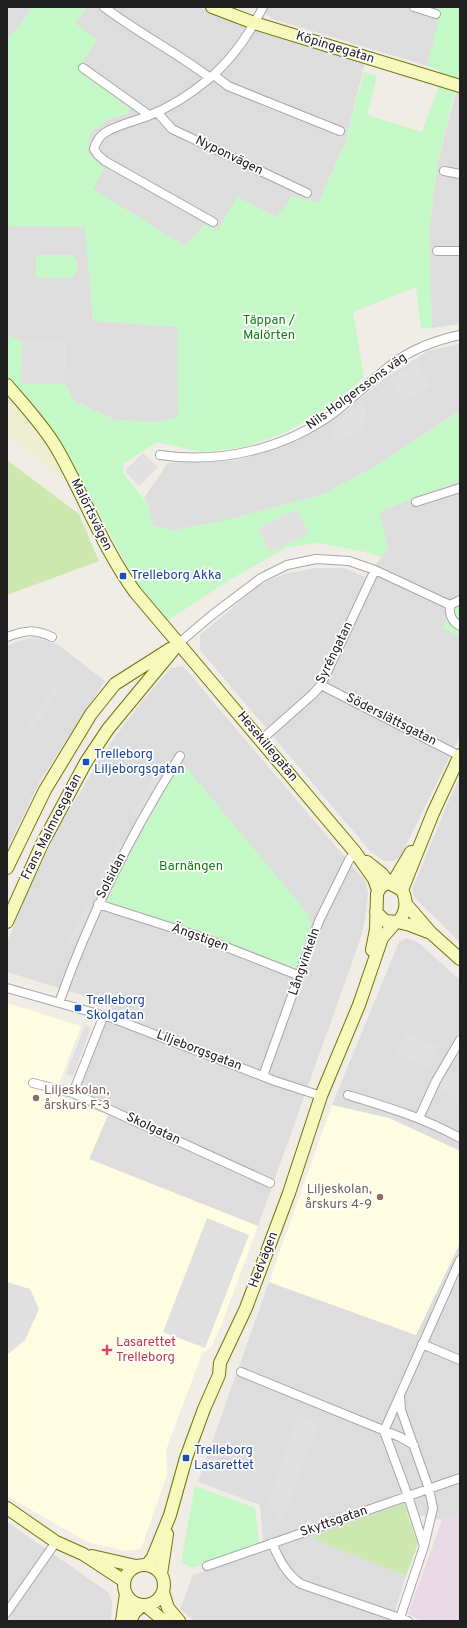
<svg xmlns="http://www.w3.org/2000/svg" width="467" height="1628" viewBox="0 0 467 1628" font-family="Overpass,sans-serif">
  <rect width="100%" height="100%" fill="#f0ece6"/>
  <path fill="#dedddd" d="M 7,7 L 33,7 L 19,27 L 7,39 Z
    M 87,7 L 198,7 L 228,20 L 266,32 L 365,63 L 344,146 L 318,204 L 278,217 L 218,230 L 205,225 L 185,246 L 92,189 L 87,153 L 90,133 L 109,119 L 129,113 L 129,108 L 77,69 L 75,22 Z
    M 257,7 L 433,7 L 439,24 L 427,66 L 273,19 Z
    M 456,91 L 460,92 L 460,324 L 432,328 L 429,231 L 438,161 Z
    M 7,226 L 86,227 L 93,321 L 178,327 L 179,417 L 160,422 L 115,420 L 73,400 L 65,384 L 21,384 L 22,341 L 7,335 Z
    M 460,344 L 460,411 L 374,467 L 322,495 L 227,520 L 176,530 L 153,526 L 148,504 L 144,498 L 168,463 L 233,461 L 266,452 L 299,440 L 343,413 L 384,379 L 428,351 Z
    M 460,481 L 460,736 L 400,857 L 393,861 L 384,861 L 370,851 L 200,650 L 200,635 L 258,586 L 284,574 L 315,568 L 344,568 L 365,577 L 388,549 L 379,512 Z
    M 34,637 L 57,644 L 105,681 L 40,781 L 7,849 L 7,646 L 19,641 Z
    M 183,666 L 366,882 L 368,894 L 365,921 L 359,943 L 258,1226 L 89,1159 L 108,1115 L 73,1102 L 111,1004 L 7,972 L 7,943 L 25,897 L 59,827 L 106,749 L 141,702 L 171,668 Z
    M 460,777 L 460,942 L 415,898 L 412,890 L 450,798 Z
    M 407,938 L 419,943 L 460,980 L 460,1151 L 389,1118 L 332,1105 L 399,942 Z
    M 460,1243 L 460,1515 L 442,1520 L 395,1510 L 408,1569 L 392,1621 L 194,1621 L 180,1609 L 193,1575 L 264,1551 L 260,1505 L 198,1482 L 269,1282 L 416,1335 Z
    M 7,1522 L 108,1592 L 112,1602 L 111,1621 L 7,1621 Z"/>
  <path fill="#e9d8e6" d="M 460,1515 L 460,1621 L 422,1621 L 408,1614 L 442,1520 Z"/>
  <path fill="#fefde1" d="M 7,1003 L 81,1026 L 55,1094 L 108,1115 L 89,1159 L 258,1226 L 221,1326 L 212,1346 L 202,1354 L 166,1450 L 167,1475 L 141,1549 L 125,1551 L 87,1542 L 7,1496 Z
    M 332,1105 L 389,1118 L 460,1151 L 460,1243 L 416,1335 L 269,1282 Z"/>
  <path fill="#edeed2" d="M 7,393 L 49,449 L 64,480 L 7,434 Z"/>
  <path fill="#cde8ae" d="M 7,460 L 79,514 L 99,561 L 7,595 Z
    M 404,1504 L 418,1544 L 406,1576 L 312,1538 L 346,1524 Z"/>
  <path fill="#c5f8c7" d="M 33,7 L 87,7 L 75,23 L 97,40 L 77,69 L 129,108 L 130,113 L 109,119 L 90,133 L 87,153 L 104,168 L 93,189 L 185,246 L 205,225 L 218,230 L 237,197 L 277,217 L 292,196 L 318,203 L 344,146 L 364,72 L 377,76 L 367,115 L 422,132 L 438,88 L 439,70 L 427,66 L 438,24 L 433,7 L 460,7 L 460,77 L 453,98 L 438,161 L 429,231 L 432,328 L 421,329 L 416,287 L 353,312 L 364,377 L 329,408 L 284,433 L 245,447 L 201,452 L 157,442 L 124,463 L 123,473 L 148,504 L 153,526 L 176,530 L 227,520 L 322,495 L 374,467 L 460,411 L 460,481 L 379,512 L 388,549 L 381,557 L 366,552 L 319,543 L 288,547 L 231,579 L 167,621 L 134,579 L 60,440 L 31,403 L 7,376 L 7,335 L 22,341 L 21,384 L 65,384 L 73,400 L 115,420 L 160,422 L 178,417 L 177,327 L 93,321 L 85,227 L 7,226 L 7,39 L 19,27 Z
    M 36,255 L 72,255 C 81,261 78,271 71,278 L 36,278 Z
    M 460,589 L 460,636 L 442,628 Z
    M 185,766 L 308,914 L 313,930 L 299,967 L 295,968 L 204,933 L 110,903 L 106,898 L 176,770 Z
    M 195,1486 L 255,1508 L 259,1543 L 193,1568 L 181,1562 Z"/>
  <path fill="#e0e0e0" d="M 22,341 L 66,342 L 65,384 L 21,384 Z
    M 417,363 L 431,386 L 403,402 L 389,380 Z
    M 361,401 L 367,412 L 364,428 L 338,443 L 330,428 Z
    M 143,453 L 158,467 L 139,486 L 125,471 Z
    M 297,509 L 309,534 L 270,553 L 258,528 Z
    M 54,686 L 59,689 L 32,731 L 26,727 Z
    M 155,774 L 161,777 L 138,817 L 133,814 Z
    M 118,840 L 124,843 L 105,879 L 99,876 Z
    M 85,905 L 91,907 L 75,946 L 69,943 Z
    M 85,1025 L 91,1028 L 73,1076 L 66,1074 Z
    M 405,1032 L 439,1047 L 429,1068 L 396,1054 Z
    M 448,1071 L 460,1076 L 460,1099 L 439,1090 Z
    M 207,1218 L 249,1235 L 205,1348 L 163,1332 Z
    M 7,1282 L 30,1289 L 39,1309 L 25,1340 L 7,1355 Z
    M 299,1415 L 319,1424 L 282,1520 L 267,1503 Z"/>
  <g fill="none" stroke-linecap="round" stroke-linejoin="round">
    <defs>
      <path id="street" d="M 104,7 C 138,33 176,52 210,78
        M 414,7 L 436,14
        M 83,68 L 149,115
        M 214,75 L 228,86 L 340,131
        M 157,112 L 172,129 L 307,193
        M 444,171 L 460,174
        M 213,222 L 105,161 L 98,155 L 94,149 C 96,142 99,136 106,132 C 118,125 135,121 148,116 C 171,107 192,93 210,78 C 232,59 250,33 263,7
        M 437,251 L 460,251
        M 160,455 C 221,464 285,449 335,412 C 354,397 372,380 391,365 C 410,350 437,340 460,335
        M 416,502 L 460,488
        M 460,600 L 450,605 C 449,614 451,621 460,626
        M 7,637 C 25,630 34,629 52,637
        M 179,643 L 212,615 L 261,578 L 287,565 L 316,559 L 349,561 L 375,570 L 450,605
        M 321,685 L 460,756
        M 261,740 L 313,694 L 321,685 L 375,570
        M 98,904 L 198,936 L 300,976
        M 7,988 L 112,1018 L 275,1081 L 321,1096
        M 59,1003 C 90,915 130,835 180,756
        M 263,1076 L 319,921 L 349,860 L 355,852
        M 33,1083 L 73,1093 L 270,1183
        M 73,1093 L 104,1015
        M 348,1095 C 387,1107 424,1118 460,1138
        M 419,1118 L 436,1081 L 460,1040
        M 422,1344 L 460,1360
        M 241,1372 L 400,1437 L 414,1445
        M 272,1543 C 279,1559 286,1574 301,1584 L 408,1621
        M 424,1546 L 408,1496 L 384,1431 L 460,1260
        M 207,1566 L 460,1478
        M 7,1612 L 56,1542
        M 399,1621 L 424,1546 L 433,1508 L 429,1489 L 401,1410 L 400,1396"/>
      <path id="secondary" d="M 212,7 L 254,23 L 460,86
        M 7,385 C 24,405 43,425 56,447 C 84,495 102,547 135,592 L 355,852 L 374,879 L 378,890
        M 367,862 L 382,874 L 389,883
        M 7,868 L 45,790 L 91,714 L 115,684 L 170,649
        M 392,884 L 411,852
        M 402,890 L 433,813 L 460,755
        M 406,904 L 431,933 L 460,959
        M 7,922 L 42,844 L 86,762 L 108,729 L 179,643
        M 398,922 L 410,925 L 428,932
        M 372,950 L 376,929 L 377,894 C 379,888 382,884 389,883 L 402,890 C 408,902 406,913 398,922 L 385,921 L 376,912
        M 7,1508 L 56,1542 L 83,1554 L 124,1581
        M 92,1556 L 136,1566
        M124 1585a20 20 0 1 1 40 0a20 20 0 1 1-40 0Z
        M 147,1565 L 153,1557 L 170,1515 L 186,1458 L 204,1409 L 219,1375 L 220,1363 L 246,1308 L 289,1193 L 321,1096 L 359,1005 L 382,938 L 395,923
        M 161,1574 L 167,1534
        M 163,1592 L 168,1608 L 179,1621
        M 145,1605 L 164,1621
        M 122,1621 L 126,1594
        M 130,1621 L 134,1613 L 142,1605"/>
    </defs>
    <use href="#street" stroke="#a7a7a7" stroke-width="10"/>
    <use href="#secondary" stroke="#6e7608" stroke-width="14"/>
    <use href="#street" stroke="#fff" stroke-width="8"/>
    <use href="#secondary" stroke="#f7f8bc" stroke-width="12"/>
  </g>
  <g fill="#1a4fb4" stroke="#fff" stroke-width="1.5">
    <rect x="119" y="572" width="8" height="8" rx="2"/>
    <rect x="82" y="758" width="8" height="8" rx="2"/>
    <rect x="74" y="1004" width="8" height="8" rx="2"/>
    <rect x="182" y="1454" width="8" height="8" rx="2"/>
  </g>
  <g fill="#8d6e63" stroke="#fff" stroke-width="1.5">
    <circle cx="36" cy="1098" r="4"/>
    <circle cx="380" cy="1197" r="4"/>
  </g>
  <path fill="#e0444e" stroke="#fff" stroke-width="1.5" d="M105 1344h4v4h4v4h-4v4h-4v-4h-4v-4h4z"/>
  <g text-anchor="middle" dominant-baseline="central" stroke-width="3.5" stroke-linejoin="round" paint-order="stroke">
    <g font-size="13" fill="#202020" stroke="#fff">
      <text transform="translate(335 48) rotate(17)">Köpingegatan</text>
      <text transform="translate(229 156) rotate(26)">Nyponvägen</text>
      <text transform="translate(357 392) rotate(-36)">Nils Holgerssons väg</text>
      <text transform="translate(91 515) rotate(64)">Malörtsvägen</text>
      <text transform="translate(335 653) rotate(-64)">Syréngatan</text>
      <text transform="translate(391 720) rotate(27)">Söderslättsgatan</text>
      <text transform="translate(267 747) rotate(50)">Hesekillegatan</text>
      <text transform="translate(52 827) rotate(-63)">Frans Malmrosgatan</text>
      <text transform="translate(112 876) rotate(-63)">Solsidan</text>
      <text transform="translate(200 938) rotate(20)">Ängstigen</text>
      <text transform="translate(305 962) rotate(-71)">Långvinkeln</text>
      <text transform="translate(199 1051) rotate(21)">Liljeborgsgatan</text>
      <text transform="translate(153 1129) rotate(25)">Skolgatan</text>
      <text transform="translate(264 1260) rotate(-69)">Hedvägen</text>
      <text transform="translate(334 1522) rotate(-19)">Skyttsgatan</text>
    </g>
    <g font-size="13" fill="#0f7d13" stroke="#fff">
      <text x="269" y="321">Täppan /<tspan x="269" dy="15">Malörten</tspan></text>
      <text x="191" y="867">Barnängen</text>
    </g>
    <g font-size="13" fill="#164399" stroke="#fff" text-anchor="start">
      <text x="131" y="576">Trelleborg Akka</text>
      <text x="94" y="755">Trelleborg<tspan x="94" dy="15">Liljeborgsgatan</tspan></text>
      <text x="86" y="1001">Trelleborg<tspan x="86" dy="15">Skolgatan</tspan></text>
      <text x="194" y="1451">Trelleborg<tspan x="194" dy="15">Lasarettet</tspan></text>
    </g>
    <g font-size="13" fill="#785e54" stroke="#fff" text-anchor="start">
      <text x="44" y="1091">Liljeskolan,<tspan x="44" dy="15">årskurs F-3</tspan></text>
      <text x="372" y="1190" text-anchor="end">Liljeskolan,<tspan x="372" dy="15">årskurs 4-9</tspan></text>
    </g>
    <g font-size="13" fill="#be3a42" stroke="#fff" text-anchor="start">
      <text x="116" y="1343">Lasarettet<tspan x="116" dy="15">Trelleborg</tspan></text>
    </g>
  </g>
  <rect width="467" height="1628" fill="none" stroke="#202020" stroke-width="16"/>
</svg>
